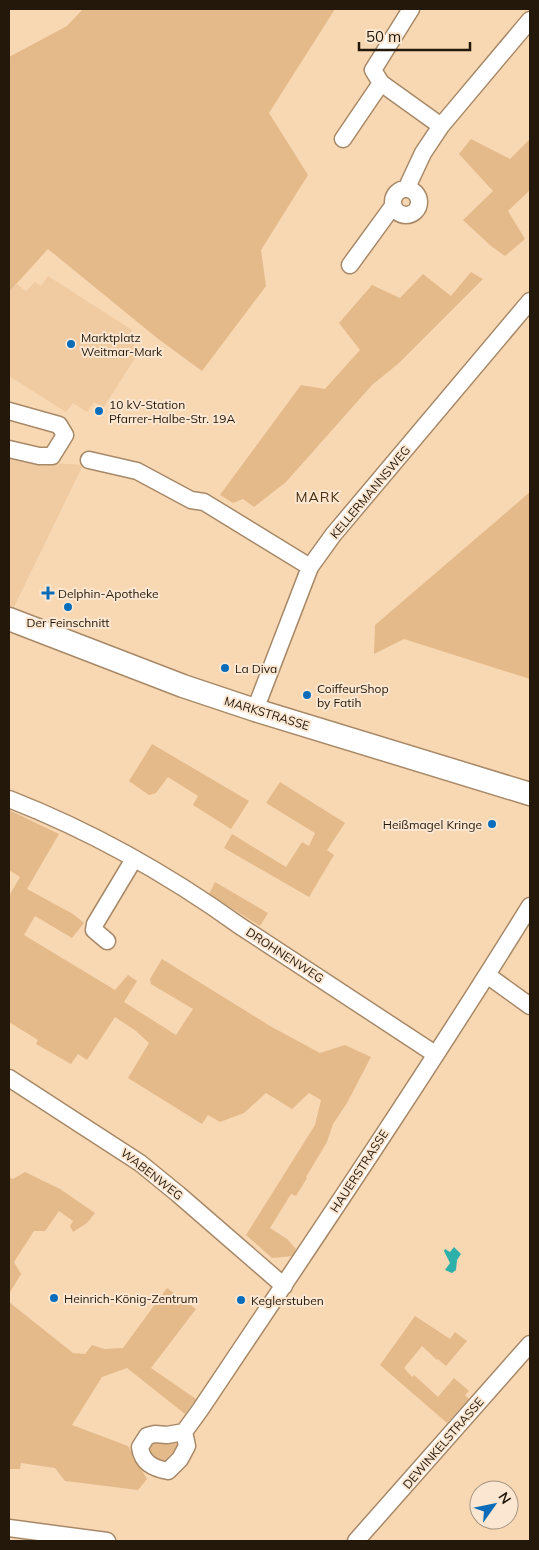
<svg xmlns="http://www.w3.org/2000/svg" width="539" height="1550" viewBox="0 0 539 1550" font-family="Mulish,sans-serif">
  <rect width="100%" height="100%" fill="#f8d7b3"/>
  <path fill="#f0cba1" d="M 48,276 L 132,330 L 127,340 L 141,349 L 103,408 L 94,402 L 87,412 L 73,403 L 66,412 L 9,376 L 9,292 L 17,284 L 26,291 L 35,282 L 41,286 Z
    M 9,454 L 37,462 L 83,465 L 9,617 Z"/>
  <path fill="#e4ba8a" d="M 83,9 L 335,9 L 269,113 L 308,175 L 261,250 L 266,286 L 202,371 L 157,338 L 48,249 L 9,292 L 9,57 L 67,26 Z
    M 471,139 L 510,159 L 530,139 L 530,190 L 508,211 L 525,239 L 505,256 L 491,246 L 463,220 L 493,191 L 459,154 Z
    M 471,272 L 483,279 L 399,363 L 372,385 L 286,482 L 254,507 L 243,499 L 233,503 L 220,495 L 301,385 L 325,389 L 360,350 L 339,323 L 372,285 L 400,298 L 423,274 L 451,296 Z
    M 530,492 L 530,679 L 404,639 L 374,654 L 375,625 Z
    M 152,744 L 249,801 L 231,829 L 193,805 L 198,796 L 168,777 L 156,793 L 149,795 L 129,781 Z
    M 280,782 L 345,823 L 327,850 L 334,855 L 309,897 L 224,848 L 232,834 L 286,867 L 302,842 L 309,846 L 315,833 L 266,803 Z
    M 9,810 L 59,834 L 27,889 L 73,914 L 84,923 L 72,938 L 35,916 L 24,935 L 115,990 L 128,975 L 137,981 L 124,1002 L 176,1035 L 193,1009 L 151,984 L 150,979 L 162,959 L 270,1026 L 320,1053 L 345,1045 L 371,1057 L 347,1103 L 333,1124 L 327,1142 L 306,1177 L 307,1178 L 296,1196 L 291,1194 L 270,1228 L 287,1239 L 296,1249 L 293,1256 L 272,1258 L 246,1235 L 315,1125 L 321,1100 L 309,1093 L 292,1109 L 266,1093 L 244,1113 L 220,1122 L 208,1115 L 202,1124 L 128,1078 L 149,1043 L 136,1031 L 115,1017 L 87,1060 L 78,1054 L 71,1064 L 36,1044 L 38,1040 L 9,1022 L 9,896 L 20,877 L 9,870 L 10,863 L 9,862 Z
    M 215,882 L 268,913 L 260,926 L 209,894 Z
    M 25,1172 L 60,1189 L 95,1213 L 87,1223 L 73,1232 L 70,1226 L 73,1221 L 59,1211 L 45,1231 L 34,1231 L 14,1262 L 21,1274 L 9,1294 L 9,1177 L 13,1179 Z
    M 167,1288 L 196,1309 L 151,1368 L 196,1399 L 185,1414 L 127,1368 L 102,1377 L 72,1425 L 128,1446 L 147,1479 L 138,1490 L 65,1481 L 55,1468 L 21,1463 L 20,1469 L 9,1469 L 9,1302 L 73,1353 L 85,1354 L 92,1345 L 104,1349 L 123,1348 Z
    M 415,1316 L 450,1339 L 455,1332 L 467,1341 L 446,1366 L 438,1359 L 437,1360 L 422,1346 L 404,1368 L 412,1377 L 414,1375 L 438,1397 L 454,1378 L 469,1391 L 465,1395 L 469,1399 L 447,1423 L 380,1365 Z
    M 166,1441 L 177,1444 L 178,1447 L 166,1460 L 160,1461 L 148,1453 L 148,1443 Z"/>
  <path fill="#2db0aa" d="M 454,1247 L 461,1254 L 457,1260 L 456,1270 L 452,1273 L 445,1270 L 450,1263 L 444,1251 L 445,1249 L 450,1252 Z"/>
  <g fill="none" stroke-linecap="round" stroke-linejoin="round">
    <defs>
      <path id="minor" d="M 411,9 L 373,70 L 381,83 L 441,126
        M 343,139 L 381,83
        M 408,189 L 409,183 L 423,153 L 441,126 L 530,20
        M393 202a13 13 0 1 1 26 0a13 13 0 1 1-26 0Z
        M 350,265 L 393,206
        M 9,411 L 59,425 L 65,435 L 52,456 L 39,456 L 9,449
        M 89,460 L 137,471 L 191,500 L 204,502 L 310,567
        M 255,710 L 310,567 L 333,535 L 530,301
        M 9,799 C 91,831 169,875 240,926 L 435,1054
        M 107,941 L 94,930 L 95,924 L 134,859
        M 487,975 L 530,1006
        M 9,1078 L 140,1163 L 178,1194 L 284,1286
        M 184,1432 L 187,1446 L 180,1459 L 168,1471 C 153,1468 142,1463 140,1447 L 147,1436 L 155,1434 L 167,1435 L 184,1432 L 200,1410 C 312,1243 424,1077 530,906
        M 9,1528 L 107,1541
        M 356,1541 L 530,1344"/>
      <path id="secondary" d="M 9,619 L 183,686 L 255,710 L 530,794"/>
    </defs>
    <use href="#minor" stroke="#a78968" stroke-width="19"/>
    <use href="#secondary" stroke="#a78968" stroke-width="25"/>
    <use href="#minor" stroke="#fff" stroke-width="16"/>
    <use href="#secondary" stroke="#fff" stroke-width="22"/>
  </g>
  <g fill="#0b6db9" stroke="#fbe7d1" stroke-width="2">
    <circle cx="71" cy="344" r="5"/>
    <circle cx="99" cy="411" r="5"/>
    <path d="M45.5 585.5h5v5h5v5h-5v5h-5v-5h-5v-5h5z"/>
    <circle cx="68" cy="607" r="5"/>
    <circle cx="225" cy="668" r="5"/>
    <circle cx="307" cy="695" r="5"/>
    <circle cx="492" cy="824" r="5"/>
    <circle cx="54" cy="1298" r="5"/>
    <circle cx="241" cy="1300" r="5"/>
  </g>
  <g text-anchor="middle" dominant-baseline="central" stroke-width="4" stroke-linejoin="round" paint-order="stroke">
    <g font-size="12" fill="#23180a" stroke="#fbe7d1" text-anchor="start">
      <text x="81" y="337">Marktplatz<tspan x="81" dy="14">Weitmar-Mark</tspan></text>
      <text x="109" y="404">10 kV-Station<tspan x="109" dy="14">Pfarrer-Halbe-Str. 19A</tspan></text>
      <text x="58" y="593">Delphin-Apotheke</text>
      <text x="68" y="622" text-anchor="middle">Der Feinschnitt</text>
      <text x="235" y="668">La Diva</text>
      <text x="317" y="688">CoiffeurShop<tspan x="317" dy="14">by Fatih</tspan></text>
      <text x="482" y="824" text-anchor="end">Heißmagel Kringe</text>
      <text x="64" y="1298">Heinrich-König-Zentrum</text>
      <text x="251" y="1300">Keglerstuben</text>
    </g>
    <g font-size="12" fill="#23180a" stroke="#fbe7d1">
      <text transform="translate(370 492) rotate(-50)">KELLERMANNSWEG</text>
      <text transform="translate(267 713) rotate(17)">MARKSTRASSE</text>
      <text transform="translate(285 955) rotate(33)">DROHNENWEG</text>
      <text transform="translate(359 1171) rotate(-57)">HAUERSTRASSE</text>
      <text transform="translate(152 1174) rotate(38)">WABENWEG</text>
      <text transform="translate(443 1443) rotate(-49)">DEWINKELSTRASSE</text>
    </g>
    <g font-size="14" letter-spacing="1" fill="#4c3211" stroke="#fbe7d1">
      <text x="318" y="497">MARK</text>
    </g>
  </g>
  <rect width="539" height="1550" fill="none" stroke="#23180a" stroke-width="20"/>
  <g transform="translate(494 1505) rotate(57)"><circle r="24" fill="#fbe7d1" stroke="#a59481"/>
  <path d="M0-4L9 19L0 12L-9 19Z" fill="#0b6db9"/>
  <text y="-8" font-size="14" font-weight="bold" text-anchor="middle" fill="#23180a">N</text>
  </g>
  <path d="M359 42v8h111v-8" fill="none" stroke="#23180a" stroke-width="2.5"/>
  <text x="366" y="42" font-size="15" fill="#23180a" stroke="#fbe7d1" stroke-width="4" paint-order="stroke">50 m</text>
</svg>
